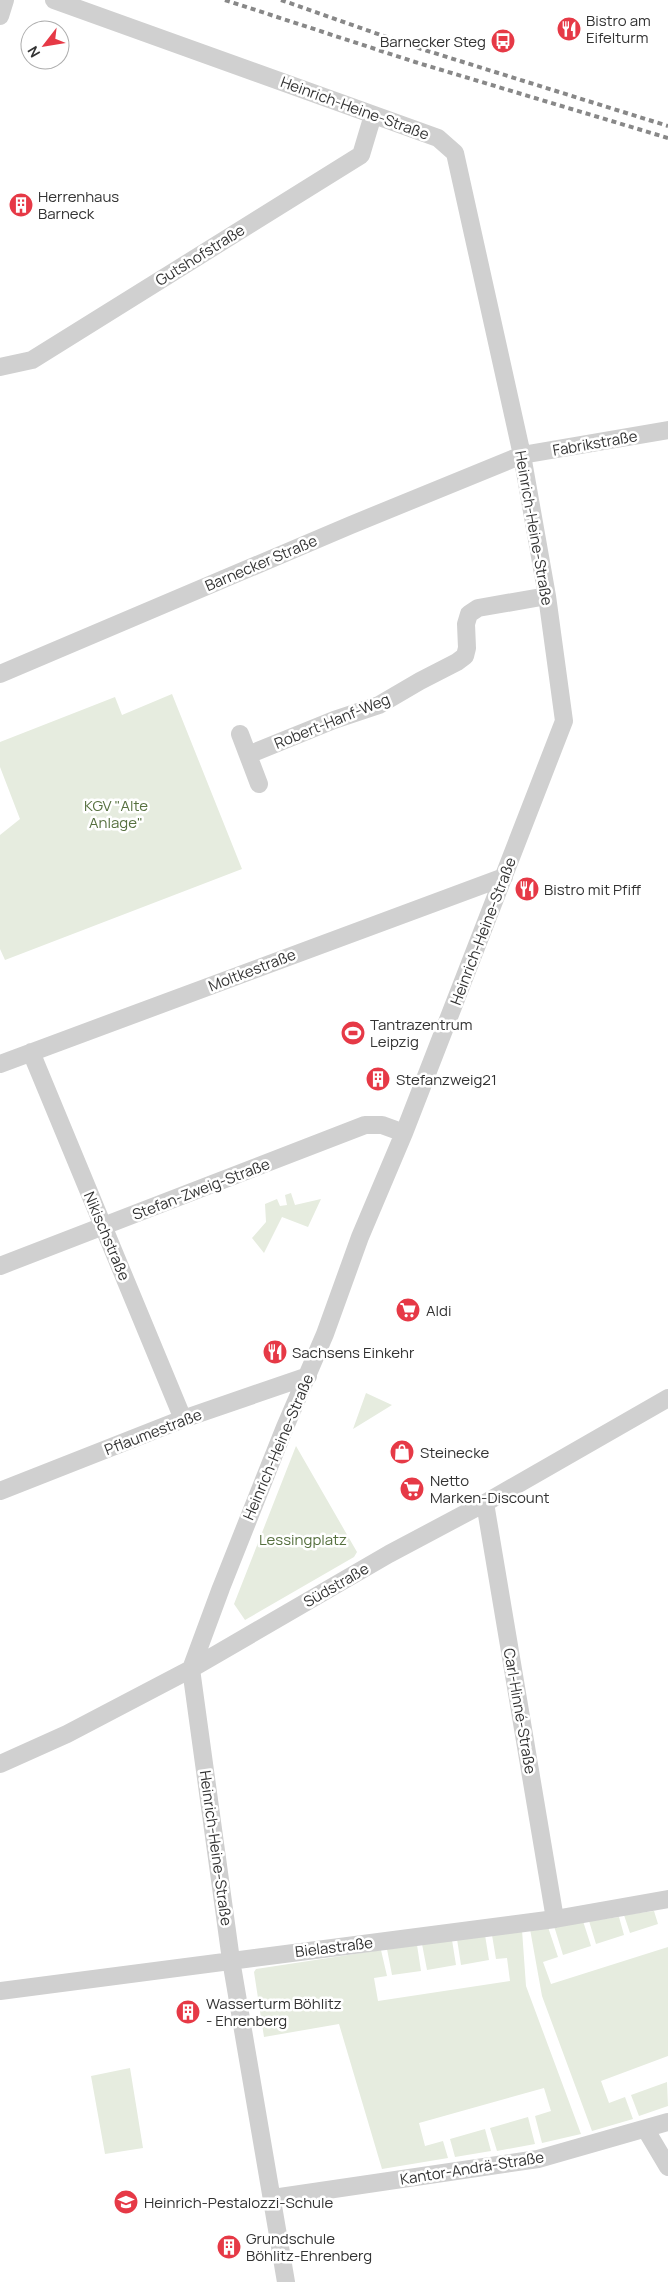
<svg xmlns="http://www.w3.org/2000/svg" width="668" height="2282" viewBox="0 0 668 2282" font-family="Manrope,sans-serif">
  <rect width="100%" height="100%" fill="#fff"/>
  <path fill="#e6ecdf" d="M 172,694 L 242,869 L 5,960 L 0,949 L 0,835 L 20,819 L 0,767 L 0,742 L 115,697 L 122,715 Z
    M 291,1193 L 295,1205 L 321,1199 L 308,1227 L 282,1217 L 264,1253 L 252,1238 L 266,1222 L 265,1204 L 277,1199 L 280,1206 L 287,1205 L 285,1195 Z
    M 366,1393 L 392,1405 L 353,1429 Z
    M 296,1446 L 357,1552 L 354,1557 L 245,1620 L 234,1604 Z
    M 654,1911 L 658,1924 L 630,1933 L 624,1915 Z
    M 619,1917 L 624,1935 L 596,1944 L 589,1921 Z
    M 583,1921 L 591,1946 L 563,1955 L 554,1926 Z
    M 548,1927 L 558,1957 L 543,1962 L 551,1984 L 668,1947 L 668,2056 L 601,2081 L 609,2103 L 625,2097 L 633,2119 L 592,2131 L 542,1996 L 530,1929 Z
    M 522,1930 L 526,1986 L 581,2134 L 542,2143 L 535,2116 L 551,2111 L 544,2088 L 419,2123 L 425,2146 L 443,2141 L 448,2158 L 382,2169 L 339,2024 L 264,2037 L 254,1972 L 256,1969 L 381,1950 L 387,1976 L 374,1978 L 378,2001 L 510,1981 L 507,1958 L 496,1959 L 492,1935 Z
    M 485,1935 L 489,1960 L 461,1965 L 457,1939 Z
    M 452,1940 L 456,1965 L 427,1970 L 422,1944 Z
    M 417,1945 L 421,1971 L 392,1975 L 387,1949 Z
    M 130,2068 L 143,2148 L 105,2154 L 91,2076 Z
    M 667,2082 L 668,2106 L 639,2116 L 631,2095 Z
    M 528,2117 L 535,2144 L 497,2151 L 490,2128 Z
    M 485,2129 L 491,2151 L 455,2157 L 450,2139 Z"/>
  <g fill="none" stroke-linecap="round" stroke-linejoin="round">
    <path stroke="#d0d0d0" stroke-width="18" d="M 54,0 L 438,138 L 455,153 L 522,455 L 547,596 L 564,721 L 404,1133 L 360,1237 L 325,1334 L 285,1427 L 221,1588 L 191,1669 L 231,1960 L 286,2282
      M 0,16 L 5,0
      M 0,367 L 32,360 L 361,155 L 373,115
      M 0,674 L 351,525 L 522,455 L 668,430
      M 240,734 L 259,784
      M 248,755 L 334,720 L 379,705 L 420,681 L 457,662 L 465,656 L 467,648 L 466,624 L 469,614 L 478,608 L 547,596
      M 31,1052 L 183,1419
      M 0,1064 L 504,877
      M 0,1266 L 365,1125 L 382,1125 L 404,1133
      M 0,1491 L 183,1419 L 308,1376
      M 485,1503 L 555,1919
      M 0,1764 L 67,1734 L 191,1669 L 389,1554 L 485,1503 L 668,1398
      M 0,1991 L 555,1919 L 668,1899
      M 646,2130 L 668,2167
      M 273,2198 L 538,2159 L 668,2122"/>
    <path stroke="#888" stroke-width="4" stroke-dasharray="5 4" stroke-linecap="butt" d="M 225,0 L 415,62 L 668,138
      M 281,0 L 415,47 L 668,126"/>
  </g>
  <defs>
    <symbol id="restaurant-disc" viewBox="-11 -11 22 22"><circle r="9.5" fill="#e63946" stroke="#fff"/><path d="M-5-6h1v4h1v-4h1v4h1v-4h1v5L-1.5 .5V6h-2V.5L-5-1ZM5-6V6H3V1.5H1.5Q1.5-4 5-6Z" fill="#fff"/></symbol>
    <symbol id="bus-disc" viewBox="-11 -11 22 22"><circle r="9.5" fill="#e63946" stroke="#fff"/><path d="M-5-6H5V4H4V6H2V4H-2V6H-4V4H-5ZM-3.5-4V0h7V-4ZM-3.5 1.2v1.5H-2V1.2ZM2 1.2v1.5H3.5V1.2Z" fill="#fff"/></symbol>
    <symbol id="building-disc" viewBox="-11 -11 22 22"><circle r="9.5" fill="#e63946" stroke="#fff"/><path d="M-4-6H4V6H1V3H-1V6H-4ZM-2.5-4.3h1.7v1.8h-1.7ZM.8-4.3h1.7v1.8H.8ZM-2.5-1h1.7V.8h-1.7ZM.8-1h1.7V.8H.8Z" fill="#fff"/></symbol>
    <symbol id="stadium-disc" viewBox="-11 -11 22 22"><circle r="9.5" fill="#e63946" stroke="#fff"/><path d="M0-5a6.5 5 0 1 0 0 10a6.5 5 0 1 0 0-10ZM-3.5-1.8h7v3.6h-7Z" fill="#fff"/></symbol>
    <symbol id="supermarket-disc" viewBox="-11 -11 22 22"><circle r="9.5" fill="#e63946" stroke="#fff"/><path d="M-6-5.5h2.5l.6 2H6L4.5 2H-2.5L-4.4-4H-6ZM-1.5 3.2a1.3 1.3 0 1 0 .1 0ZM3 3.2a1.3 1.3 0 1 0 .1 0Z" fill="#fff"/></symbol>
    <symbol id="shop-disc" viewBox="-11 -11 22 22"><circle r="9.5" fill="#e63946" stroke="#fff"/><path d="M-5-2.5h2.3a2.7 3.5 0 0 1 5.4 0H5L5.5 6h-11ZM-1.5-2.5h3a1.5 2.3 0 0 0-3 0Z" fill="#fff"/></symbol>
    <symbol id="school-disc" viewBox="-11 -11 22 22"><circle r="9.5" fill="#e63946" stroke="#fff"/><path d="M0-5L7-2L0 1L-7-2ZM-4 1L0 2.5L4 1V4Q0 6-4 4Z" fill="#fff"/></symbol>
  </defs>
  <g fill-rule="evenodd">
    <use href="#restaurant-disc" x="555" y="15" width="28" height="28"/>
    <use href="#bus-disc" x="489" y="27" width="28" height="28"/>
    <use href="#building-disc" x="7" y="191" width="28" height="28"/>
    <use href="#restaurant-disc" x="513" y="875" width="28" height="28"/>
    <use href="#stadium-disc" x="339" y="1019" width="28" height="28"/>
    <use href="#building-disc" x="364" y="1065" width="28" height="28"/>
    <use href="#supermarket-disc" x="394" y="1296" width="28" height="28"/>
    <use href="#restaurant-disc" x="261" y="1338" width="28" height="28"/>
    <use href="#shop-disc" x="388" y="1438" width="28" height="28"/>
    <use href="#supermarket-disc" x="398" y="1475" width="28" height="28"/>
    <use href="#building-disc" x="174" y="1998" width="28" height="28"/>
    <use href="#school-disc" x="112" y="2188" width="28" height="28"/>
    <use href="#building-disc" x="215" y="2233" width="28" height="28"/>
  </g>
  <g text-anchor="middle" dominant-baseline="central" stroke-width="5" stroke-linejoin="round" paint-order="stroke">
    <g font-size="15" fill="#333" stroke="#fff" text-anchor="start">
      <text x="586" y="20">Bistro am<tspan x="586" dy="17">Eifelturm</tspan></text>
      <text x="486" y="41" text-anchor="end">Barnecker Steg</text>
      <text x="38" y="196">Herrenhaus<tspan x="38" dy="17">Barneck</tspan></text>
      <text x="544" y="889">Bistro mit Pfiff</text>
      <text x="370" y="1024">Tantrazentrum<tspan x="370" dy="17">Leipzig</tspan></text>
      <text x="396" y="1079">Stefanzweig21</text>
      <text x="426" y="1310">Aldi</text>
      <text x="292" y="1352">Sachsens Einkehr</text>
      <text x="420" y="1452">Steinecke</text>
      <text x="430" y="1480">Netto<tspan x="430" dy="17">Marken-Discount</tspan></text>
      <text x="206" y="2003">Wasserturm Böhlitz<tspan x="206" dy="17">- Ehrenberg</tspan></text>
      <text x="144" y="2202">Heinrich-Pestalozzi-Schule</text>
      <text x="246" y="2238">Grundschule<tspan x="246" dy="17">Böhlitz-Ehrenberg</tspan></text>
    </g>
    <g font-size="15" fill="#333" stroke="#fff">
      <text transform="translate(355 108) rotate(20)">Heinrich-Heine-Straße</text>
      <text transform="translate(200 255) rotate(-32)">Gutshofstraße</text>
      <text transform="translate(595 443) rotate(-10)">Fabrikstraße</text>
      <text transform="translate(534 528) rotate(80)">Heinrich-Heine-Straße</text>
      <text transform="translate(261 563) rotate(-23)">Barnecker Straße</text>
      <text transform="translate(332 721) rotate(-22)">Robert-Hanf-Weg</text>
      <text transform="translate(483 931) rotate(-69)">Heinrich-Heine-Straße</text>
      <text transform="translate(252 970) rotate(-21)">Moltkestraße</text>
      <text transform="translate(201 1189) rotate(-21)">Stefan-Zweig-Straße</text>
      <text transform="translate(107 1236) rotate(67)">Nikischstraße</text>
      <text transform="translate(153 1432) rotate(-21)">Pflaumestraße</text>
      <text transform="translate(278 1447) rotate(-67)">Heinrich-Heine-Straße</text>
      <text transform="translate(336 1585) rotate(-30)">Südstraße</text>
      <text transform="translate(520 1711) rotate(80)">Carl-Hinné-Straße</text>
      <text transform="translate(216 1848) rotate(82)">Heinrich-Heine-Straße</text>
      <text transform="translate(334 1947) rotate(-7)">Bielastraße</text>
      <text transform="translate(472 2168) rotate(-9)">Kantor-Andrä-Straße</text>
    </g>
    <g font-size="15" fill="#56703f" stroke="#fff">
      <text x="116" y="805">KGV "Alte<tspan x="116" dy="17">Anlage"</tspan></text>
      <text x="303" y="1539">Lessingplatz</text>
    </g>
  </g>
  <g transform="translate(45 45) rotate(239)"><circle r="24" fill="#ffffff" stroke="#adadad"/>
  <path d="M0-4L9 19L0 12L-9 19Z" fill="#e63946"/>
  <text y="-8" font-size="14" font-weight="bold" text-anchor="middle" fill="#333333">N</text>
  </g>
</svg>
